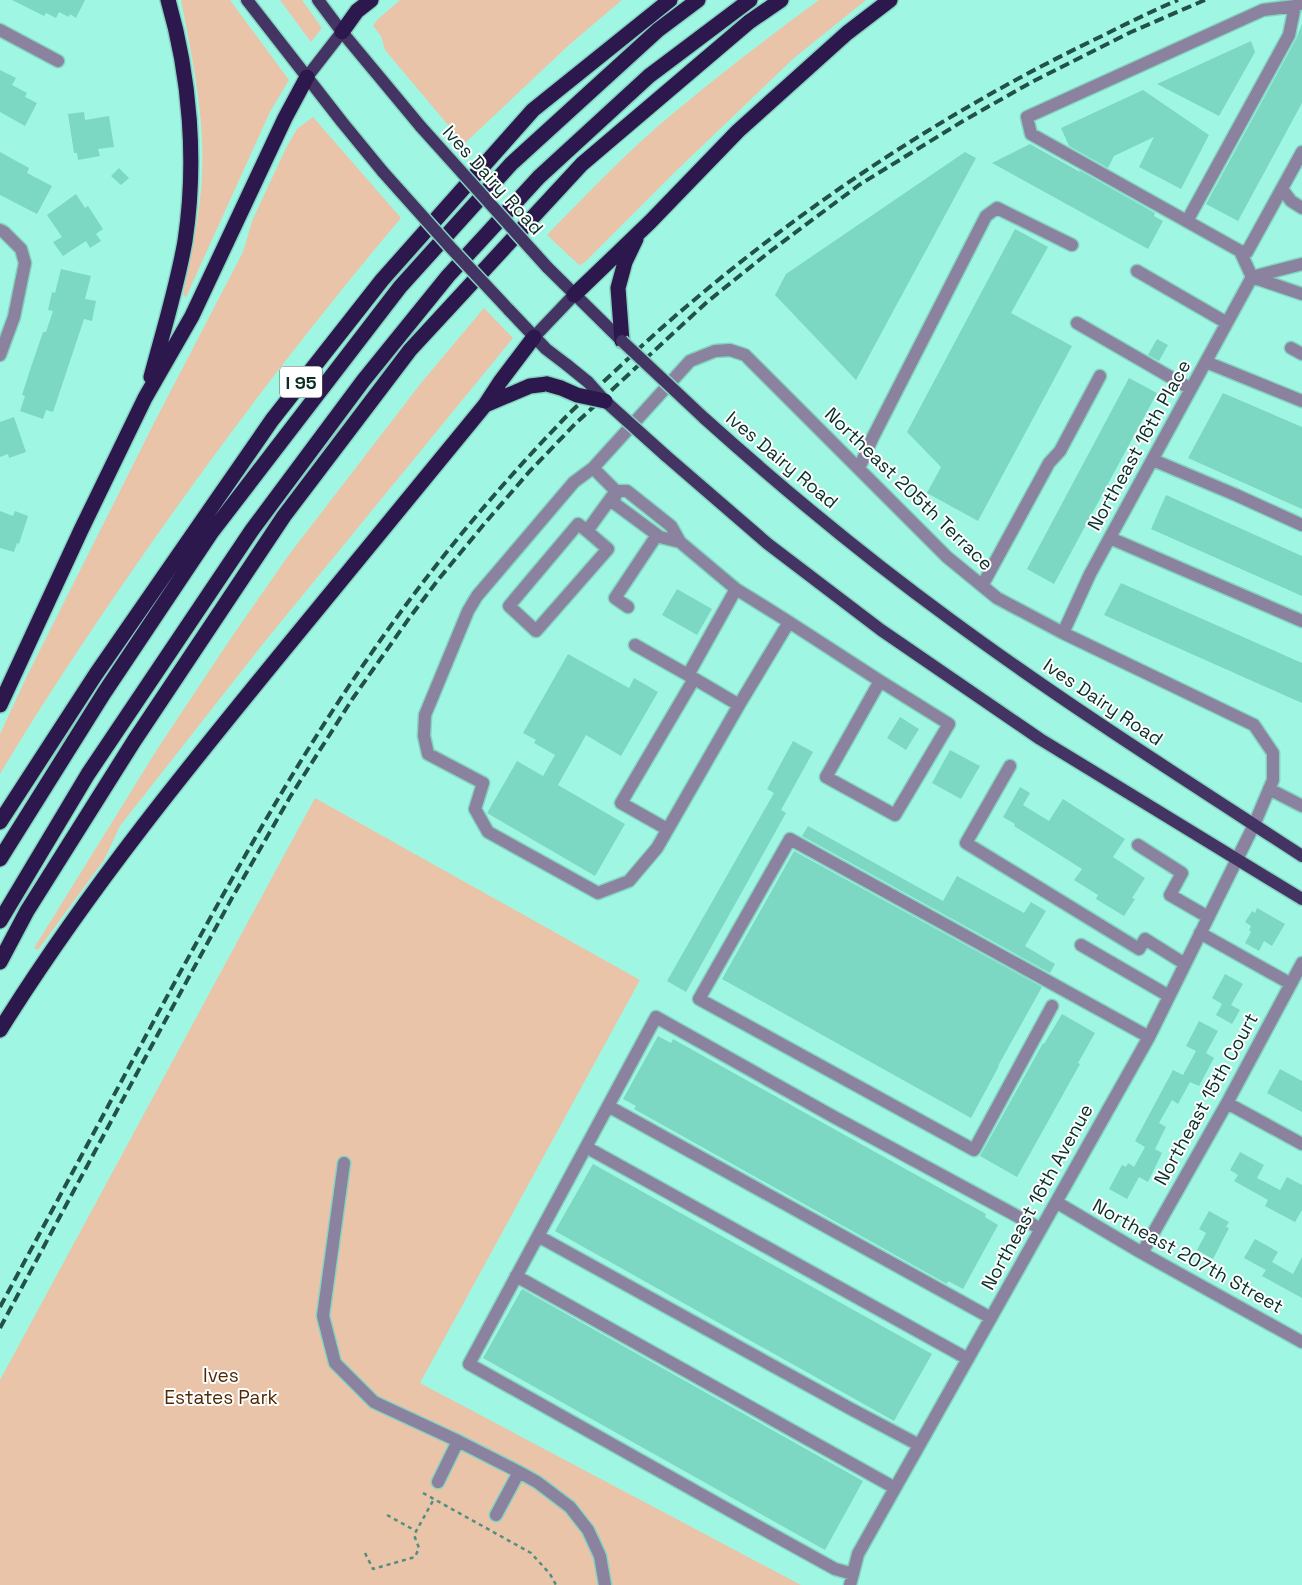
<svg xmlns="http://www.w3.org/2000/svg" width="1302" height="1585" viewBox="0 0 1302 1585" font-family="'Space Grotesk',sans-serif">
  <rect width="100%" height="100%" fill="#9ff7e3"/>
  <path fill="#eac4a9" d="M 181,0 L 230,0 L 289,80 L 270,112 L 186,297 L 183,295 C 191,255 200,215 202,174 C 205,116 192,57 181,0 Z
    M 280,0 L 302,0 L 322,28 L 311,42 Z
    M 400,0 L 622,0 L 569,45 L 464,144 L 385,50 L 381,36 L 373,26 L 378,19 Z
    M 819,0 L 866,0 L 794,58 L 676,171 L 584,263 L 579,265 L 547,235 C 583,198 619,160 658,126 C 710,82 764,40 819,0 Z
    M 313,117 L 401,218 C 303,334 211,456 125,581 C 82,644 39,708 0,774 L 0,734 L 26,678 L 154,423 L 243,252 L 252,221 L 286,148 L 297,129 Z
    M 484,308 L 513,338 L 262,645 L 120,826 L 104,860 L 38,950 L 34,948 L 158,748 L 231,638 L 288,556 L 421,383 Z
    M 315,798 L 640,980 L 420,1383 L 801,1585 L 0,1585 L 0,1380 Z"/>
  <path fill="#7cd7c3" d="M 12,0 L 85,0 L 76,18 L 70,14 L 69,17 L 59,12 L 56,18 L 46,13 L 44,16 Z
    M 1302,24 L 1302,103 L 1238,221 L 1206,204 L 1296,39 Z
    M 1251,41 L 1255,52 L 1219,116 L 1157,84 Z
    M 0,70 L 16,78 L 12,85 L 27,93 L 25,97 L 37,103 L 25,126 L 0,112 Z
    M 1143,90 L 1209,135 L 1181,189 L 1139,167 L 1154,137 L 1114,156 L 1108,168 L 1069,146 L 1061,128 Z
    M 84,112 L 85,120 L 109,116 L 114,147 L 98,149 L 100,156 L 78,160 L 77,153 L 74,153 L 68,114 Z
    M 1030,144 L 1080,172 L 1079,170 L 1155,213 L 1154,216 L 1163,221 L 1148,249 L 992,163 Z
    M 0,152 L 29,168 L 27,173 L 52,186 L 37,214 L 0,195 Z
    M 965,152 L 976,158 L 856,380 L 775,295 L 786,274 Z
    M 119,168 L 129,178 L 121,185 L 111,176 Z
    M 76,194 L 85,208 L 88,206 L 103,229 L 96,234 L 101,241 L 90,248 L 86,241 L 63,256 L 53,242 L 62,237 L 47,215 Z
    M 1015,229 L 1048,247 L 1011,313 L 1072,346 L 978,521 L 927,493 L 941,467 L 907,432 Z
    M 61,269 L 91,276 L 85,299 L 96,301 L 92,321 L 84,319 L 53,412 L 46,410 L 43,419 L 20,411 L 25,396 L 22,395 L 30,370 L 43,332 L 46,332 L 53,311 L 48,310 L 52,292 L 55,293 Z
    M 1157,339 L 1168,345 L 1159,361 L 1148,355 Z
    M 1129,378 L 1157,393 L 1054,584 L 1027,569 Z
    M 1223,393 L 1302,427 L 1302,509 L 1188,458 Z
    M 14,417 L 26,452 L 9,458 L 8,454 L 0,457 L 0,422 Z
    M 1166,495 L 1302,556 L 1302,596 L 1151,529 Z
    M 0,511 L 13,516 L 15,511 L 28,516 L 19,544 L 17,543 L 14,552 L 0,548 Z
    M 1121,583 L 1302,663 L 1302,703 L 1104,615 Z
    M 677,589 L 712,609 L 697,635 L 662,615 Z
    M 568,654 L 629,688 L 634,678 L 658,692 L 621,756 L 586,735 L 558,785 L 625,824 L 595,876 L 487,813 L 517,761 L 543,776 L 555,755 L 534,743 L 536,740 L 523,733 Z
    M 900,717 L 919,729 L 906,750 L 887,738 Z
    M 793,741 L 813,752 L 781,810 L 786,813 L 686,992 L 667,981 L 774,793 L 767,789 Z
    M 950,750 L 980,766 L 961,799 L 932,783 Z
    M 1020,787 L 1030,793 L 1023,805 L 1049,821 L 1063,799 L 1125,839 L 1113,857 L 1145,878 L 1132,898 L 1135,899 L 1124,916 L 1096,899 L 1098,895 L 1074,880 L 1082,869 L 1014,826 L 1015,824 L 1003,817 Z
    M 808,826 L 943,901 L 957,876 L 1024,913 L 1031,902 L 1046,911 L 1025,946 L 1055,964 L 1050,973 L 802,836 Z
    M 794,851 L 1042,987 L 998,1066 L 999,1066 L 971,1118 L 722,979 Z
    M 1257,908 L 1285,924 L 1272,946 L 1264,941 L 1259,951 L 1245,943 L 1251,932 L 1249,930 L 1251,926 L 1245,922 L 1252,911 L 1255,913 Z
    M 1225,974 L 1243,984 L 1231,1005 L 1240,1010 L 1232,1024 L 1216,1015 L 1222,1004 L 1212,998 Z
    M 1062,1014 L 1095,1033 L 1078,1063 L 1080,1064 L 1017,1177 L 980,1156 L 1043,1043 L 1044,1044 Z
    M 1199,1021 L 1218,1031 L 1206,1053 L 1214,1058 L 1199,1086 L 1190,1082 L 1178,1104 L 1172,1100 L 1159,1123 L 1166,1127 L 1155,1149 L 1162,1153 L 1148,1182 L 1139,1177 L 1127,1199 L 1109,1189 L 1122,1165 L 1126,1167 L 1128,1163 L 1134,1167 L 1145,1147 L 1135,1141 L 1173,1070 L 1183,1075 L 1196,1051 L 1186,1046 Z
    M 658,1036 L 671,1043 L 673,1039 L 986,1214 L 985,1217 L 998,1225 L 963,1289 L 948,1281 L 947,1284 L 634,1109 L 636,1106 L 623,1099 Z
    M 1280,1069 L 1302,1081 L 1302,1112 L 1267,1093 Z
    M 1240,1152 L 1264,1165 L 1257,1178 L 1280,1190 L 1287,1177 L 1302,1185 L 1302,1210 L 1295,1222 L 1265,1206 L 1268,1200 L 1234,1181 L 1238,1175 L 1230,1170 Z
    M 593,1164 L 932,1354 L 894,1421 L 555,1231 Z
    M 1209,1211 L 1229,1222 L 1226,1227 L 1229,1228 L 1213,1259 L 1197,1250 L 1206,1233 L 1199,1229 Z
    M 1255,1239 L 1278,1252 L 1272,1262 L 1293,1274 L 1302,1257 L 1302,1298 L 1262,1276 L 1266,1270 L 1244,1258 Z
    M 522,1289 L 863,1481 L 825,1550 L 483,1358 Z"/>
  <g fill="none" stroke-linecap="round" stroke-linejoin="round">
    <defs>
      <path id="minor" d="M 1302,3 L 1295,6 L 1263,10 L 1027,117 L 1031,134 L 1240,251 L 1252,277 L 1302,294
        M 0,30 L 58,61
        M 1282,189 L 1291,201 L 1302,208
        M 1187,221 L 1289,35 L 1295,6
        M 0,230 L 4,232 L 21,249 L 25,263 L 14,317 L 0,355
        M 1240,251 L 1247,252 L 1302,152
        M 1137,271 L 1227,323
        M 1252,277 L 1302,264
        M 1077,323 L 1191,389
        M 1291,348 L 1302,354
        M 1206,362 L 1302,401
        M 1153,460 L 1236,495 L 1302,525
        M 593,468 L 616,491 L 627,491 L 671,526 L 680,542 L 736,589 L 789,622 L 880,681 L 949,724 L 895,815 L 826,777 L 880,681
        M 859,468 L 873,437 L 986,216 L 997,208 L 1072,245
        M 616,491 L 614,503 L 660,537 L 680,542
        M 587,531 L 608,549 L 536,631 L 509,606 L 578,524 L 587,531 L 616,491
        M 1110,538 L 1302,621
        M 982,586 L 1049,463 L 1060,451 L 1100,376
        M 736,589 L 688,675 L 739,705 L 657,848 L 629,881 L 598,893 L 488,832 L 475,809 L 483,783 L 428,754 L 424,736 L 425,715 L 468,611 L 477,596 L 574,482 L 593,468 L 690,361 L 715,351 L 730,350 L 745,355 L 947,557 L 997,598 L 1063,633 L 1254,725 L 1273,753 L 1273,780 L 1254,825 L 1149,1037 L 858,1554 L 850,1585
        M 628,607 L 615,598 L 657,535
        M 1063,633 L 1090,574 L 1252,277
        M 635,645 L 688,675
        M 739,705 L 789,622
        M 1010,766 L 966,843 L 1139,949 L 1145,939 L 1185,964
        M 1269,789 L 1302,806
        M 667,829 L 621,803 L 694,679
        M 1138,845 L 1182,873 L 1170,895 L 1208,917
        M 1200,933 L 1291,984
        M 1081,945 L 1169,996
        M 1052,1006 L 974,1150 L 699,999 L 790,839 L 1149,1037
        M 1227,1103 L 1302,1144
        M 608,1106 L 991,1318
        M 586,1147 L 968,1359
        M 344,1163 L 323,1316 L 335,1363 L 374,1402 L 458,1441 L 519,1472 L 537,1482 L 570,1507 L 588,1530 L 600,1556 L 605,1585
        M 1056,1202 L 1142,1253 L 1302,1342
        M 538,1236 L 851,1409 L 919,1445
        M 1142,1253 L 1227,1103 L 1302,963
        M 516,1276 L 895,1488
        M 438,1482 L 458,1441
        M 496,1515 L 519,1472
        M 853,1574 L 835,1569 L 752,1523 L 469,1364 L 656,1017 L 834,1117 L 1041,1229"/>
      <path id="major" d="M 247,0 L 342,122 L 383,172
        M 318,0 L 342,32 L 421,127
        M 307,77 L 342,32
        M 547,267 L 622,341
        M 508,309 L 546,349 L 567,365
        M 534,337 L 574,295
        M 704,418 C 783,489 865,557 950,619 C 1064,703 1184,779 1302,856
        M 665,455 L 768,544 L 881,630 L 1040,739 L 1302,899"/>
      <path id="highway" d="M 342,32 L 357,11 L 371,0
        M 574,295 L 650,222 L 738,131 L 847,33 L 890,0
        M 622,341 L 618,288 L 625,262 L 636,239
        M 151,377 C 163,332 177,287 185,241 C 197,162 190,76 168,0
        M 485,405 L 530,386 L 547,384
        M 0,705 L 81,530 L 145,398 L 192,316 L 285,118 L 307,77
        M 0,822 L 96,674 L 272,420 L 382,280 L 533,110 L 670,0
        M 0,859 L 104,693 L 211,533 L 400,287 L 511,164 L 658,30 L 698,0
        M 0,921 L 88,774 L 252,530 L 363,381 L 448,276 L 539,177 L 649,76 L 750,0
        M 0,962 L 27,911 L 134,741 L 284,516 L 410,350 L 582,164 L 749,22 L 781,0
        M 0,1030 C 88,889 193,761 298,633 C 361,557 422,481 485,405 L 500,382 L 534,337"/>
    </defs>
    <use href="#minor" stroke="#84d3c1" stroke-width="15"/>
    <use href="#major" stroke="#84d3c1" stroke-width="15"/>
    <use href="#highway" stroke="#84d3c1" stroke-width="18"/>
    <path stroke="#518f81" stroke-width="2.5" stroke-dasharray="4 4" stroke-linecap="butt" d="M 423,1493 L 531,1553 L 550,1574 L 556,1585
      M 387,1515 L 416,1531
      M 365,1553 L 373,1569 L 415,1557 L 419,1548 L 414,1535 L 434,1499"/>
    <use href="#minor" stroke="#8a829e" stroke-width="12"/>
    <use href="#major" stroke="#443463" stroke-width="12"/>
    <use href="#highway" stroke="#2d184d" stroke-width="15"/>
    <path stroke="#225147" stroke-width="4" stroke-dasharray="10 5" stroke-linecap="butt" d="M 0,1307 C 59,1198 117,1089 176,980 C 236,871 295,763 366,661 C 424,576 490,496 561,422 C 573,409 587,397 600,385 C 629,358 657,331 687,306 C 814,198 953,107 1104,35 C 1128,23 1152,11 1178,0
      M 0,1328 L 158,1034 L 233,896 L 290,797 L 353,698 L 410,617 L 438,580 L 485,523 L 529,472 L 576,423 L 707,302 L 768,253 L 859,185 L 963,121 L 1030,83 L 1131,32 L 1205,0"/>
    <defs>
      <path id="major-bridge" d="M 421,127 L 547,267
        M 383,172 L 451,248 L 508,309
        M 622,341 L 704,418
        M 567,365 L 588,382 L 605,401 L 665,455"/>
      <path id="highway-bridge" d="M 547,384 L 561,388 L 577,395 L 605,401"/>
    </defs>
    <use href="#major-bridge" stroke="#84d3c1" stroke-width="15" stroke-linecap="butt"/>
    <use href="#highway-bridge" stroke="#84d3c1" stroke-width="18" stroke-linecap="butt"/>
    <use href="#major-bridge" stroke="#443463" stroke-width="12"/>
    <use href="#highway-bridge" stroke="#2d184d" stroke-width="15"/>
  </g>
  <g text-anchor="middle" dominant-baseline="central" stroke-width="4" stroke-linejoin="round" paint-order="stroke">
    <rect fill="#fff" stroke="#536e68" stroke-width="1" x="280" y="366.5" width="42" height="31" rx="4"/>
    <g font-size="18" font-weight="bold" fill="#093028">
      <text x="301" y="382">I 95</text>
    </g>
    <g font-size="19" fill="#093028" stroke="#fff">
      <text transform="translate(493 180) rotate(48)">Ives Dairy Road</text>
      <text transform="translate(1139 445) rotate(-61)">Northeast 16th Place</text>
      <text transform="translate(782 460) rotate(40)">Ives Dairy Road</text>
      <text transform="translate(909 489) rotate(44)">Northeast 205th Terrace</text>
      <text transform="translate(1103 702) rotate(34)">Ives Dairy Road</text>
      <text transform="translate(1206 1099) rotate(-61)">Northeast 15th Court</text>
      <text transform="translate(1037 1197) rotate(-61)">Northeast 16th Avenue</text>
      <text transform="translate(1188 1256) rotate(29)">Northeast 207th Street</text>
    </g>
    <g font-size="19" fill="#512a05" stroke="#fff">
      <text x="221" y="1375">Ives<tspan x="221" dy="22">Estates Park</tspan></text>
    </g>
  </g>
</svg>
